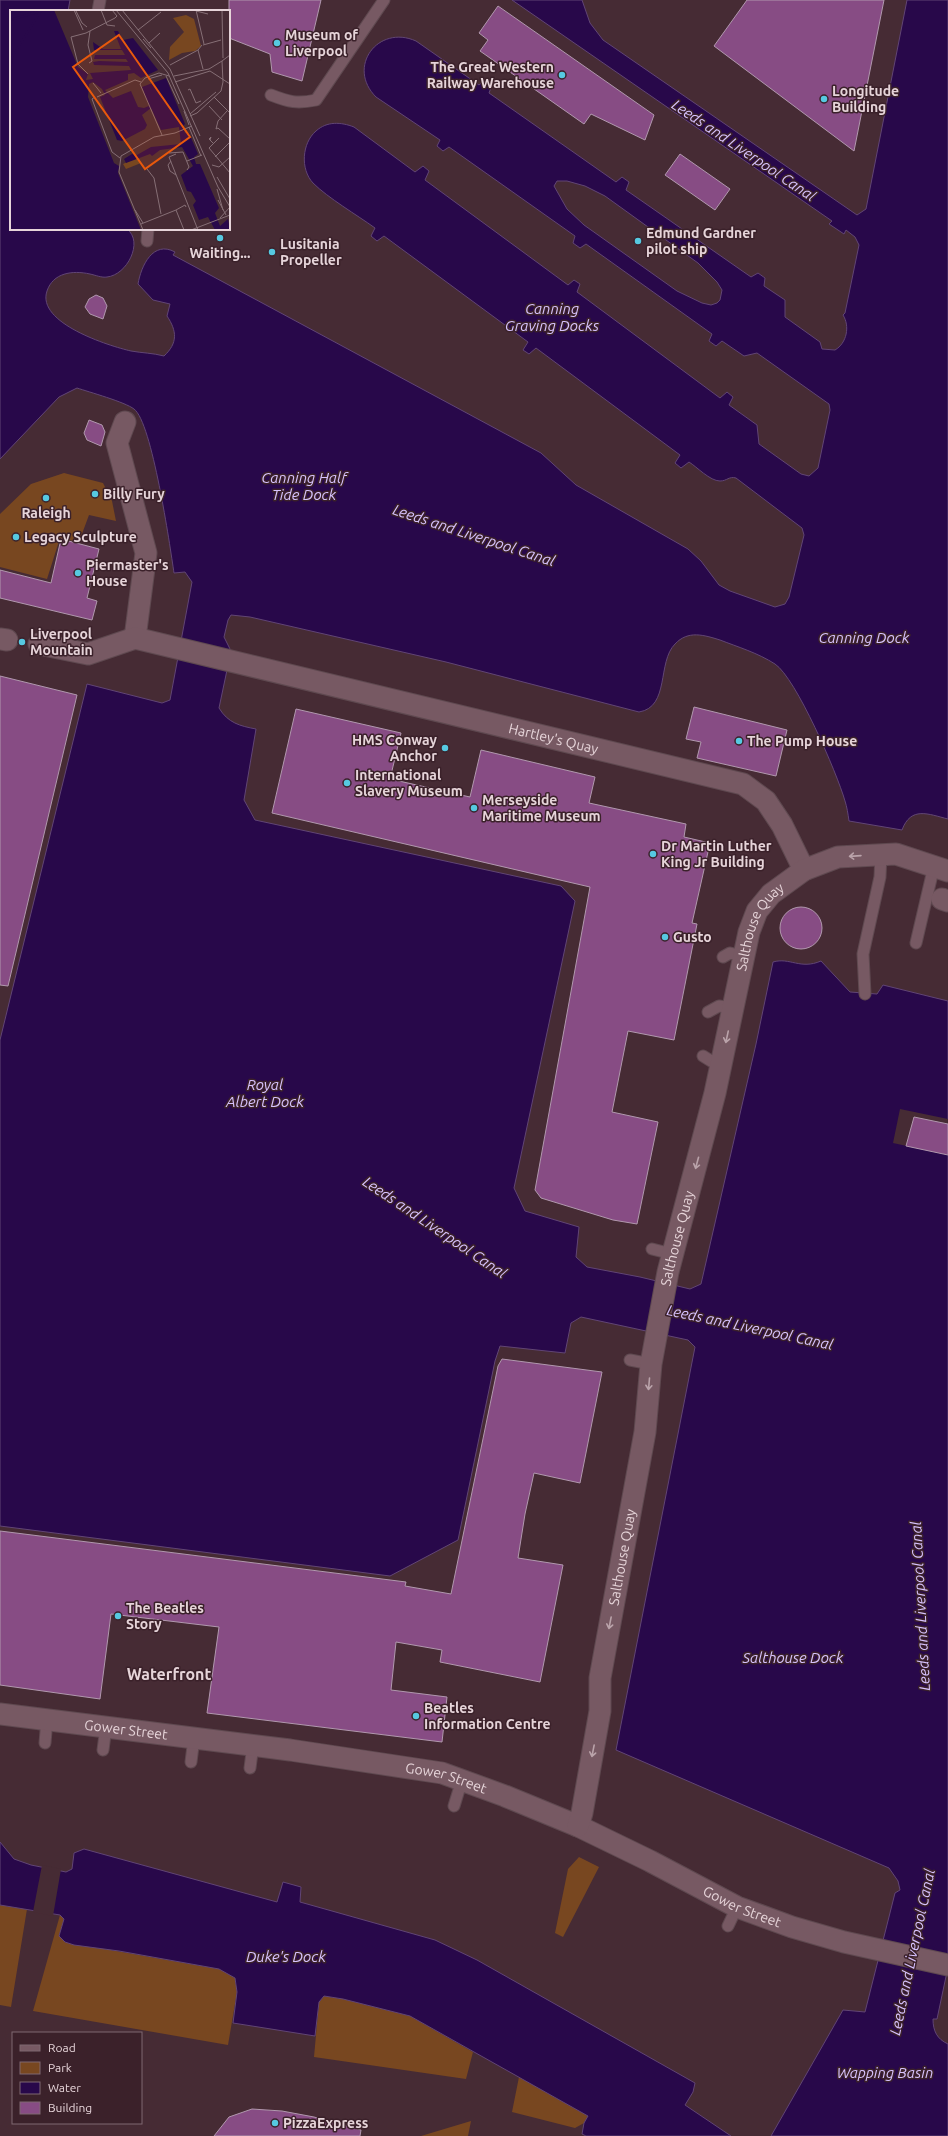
<svg xmlns="http://www.w3.org/2000/svg" width="948" height="2136" viewBox="0 0 948 2136" font-family="Ubuntu,sans-serif">
  <rect width="100%" height="100%" fill="#462b34"/>
  <path fill="#784720" d="M 64,473 L 103,483 L 112,501 L 116,521 L 89,515 L 79,542 L 60,538 L 47,579 L 0,567 L 0,514 L 31,484 Z
    M 579,1857 L 599,1867 L 563,1937 L 555,1933 L 568,1869 Z
    M 0,1905 L 27,1909 L 11,2007 L 0,2005 Z
    M 60,1915 L 64,1919 L 59,1936 L 65,1942 L 219,1969 L 235,1978 L 237,1992 L 228,2045 L 33,2011 Z
    M 324,1996 L 343,1999 L 410,2016 L 473,2052 L 466,2079 L 314,2057 L 319,2002 Z
    M 519,2077 L 588,2116 L 584,2123 L 575,2128 L 512,2112 Z
    M 471,2121 L 468,2136 L 421,2136 Z"/>
  <path fill="#28084a" stroke="#614575" fill-rule="evenodd" d="M 0,0 L 70,0 L 68,11 L 11,11 L 11,229 L 127,229 C 144,242 127,275 107,277 C 102,278 95,275 90,274 C 72,270 53,273 47,291 C 36,323 109,346 131,351 C 142,353 153,353 164,356 C 178,343 177,331 167,316 L 170,304 L 153,300 L 138,284 C 141,266 153,240 175,252 L 173,255 L 541,453 L 576,485 L 688,549 L 701,561 L 719,585 L 730,591 L 775,607 L 785,604 L 789,597 L 804,535 L 802,528 L 736,478 C 729,476 727,481 720,481 C 710,481 697,467 689,462 L 681,468 L 675,463 L 680,455 L 536,348 L 529,354 L 523,350 L 528,342 L 384,236 L 377,241 L 371,236 L 375,228 C 357,215 328,198 313,183 C 300,169 302,143 316,131 C 327,121 341,122 354,127 L 415,172 L 423,166 L 429,171 L 425,180 L 568,285 L 574,280 L 580,284 L 577,292 L 720,398 L 727,392 L 733,397 L 729,405 L 757,425 L 759,444 L 801,474 L 809,476 L 818,468 L 830,410 L 829,404 L 757,353 L 744,356 L 722,341 L 716,346 L 709,341 L 712,334 L 586,244 L 580,248 L 573,243 L 575,236 L 449,147 L 443,151 L 437,146 L 440,140 L 376,97 C 346,67 378,24 416,41 L 479,85 L 485,80 L 492,85 L 489,93 L 616,182 L 622,177 L 629,182 L 626,190 L 751,277 L 758,273 L 765,278 L 764,286 L 785,300 L 785,317 L 820,342 L 822,349 L 835,350 C 847,343 850,326 843,315 L 845,313 L 859,245 L 855,237 L 846,230 L 844,234 L 829,224 L 832,221 L 512,0 L 582,0 L 590,23 L 603,40 L 857,215 L 866,209 L 907,0 L 948,0 L 948,819 C 928,814 911,806 902,830 L 849,821 C 848,814 847,807 845,801 C 837,773 796,678 775,664 C 758,653 738,647 720,640 C 704,635 688,630 675,644 C 657,662 670,707 639,712 L 446,662 L 250,617 L 231,615 L 228,620 L 224,637 L 231,651 L 219,708 C 228,723 240,726 256,729 L 244,800 L 255,820 L 561,886 L 575,901 L 514,1188 L 525,1211 L 579,1227 L 576,1257 L 587,1267 L 640,1277 L 690,1289 L 701,1284 L 756,1044 L 773,962 C 790,957 800,970 821,961 L 850,992 L 877,994 L 883,985 L 948,1001 L 948,1967 L 937,2019 L 933,2019 C 933,2031 937,2039 948,2044 L 948,2136 L 771,2136 L 843,2010 L 865,2012 L 895,1893 L 900,1890 L 898,1881 L 889,1868 L 616,1750 L 695,1347 L 688,1340 L 581,1317 L 571,1323 L 565,1353 L 500,1346 L 495,1361 L 458,1540 L 390,1576 L 0,1526 L 0,1040 L 87,684 L 162,703 L 170,700 L 192,582 L 185,572 L 174,573 C 170,546 152,422 134,409 C 125,402 89,392 77,388 L 59,397 L 0,459 ZM 557,181 L 567,181 L 585,186 L 605,196 L 698,263 L 717,282 L 722,290 L 720,300 L 717,303 L 711,305 L 702,303 L 677,291 L 584,225 L 567,209 L 554,186 Z
    M 0,1842 L 14,1859 L 31,1865 L 66,1872 L 72,1869 L 74,1853 L 84,1849 L 277,1902 L 283,1882 L 301,1887 L 300,1902 L 435,1940 L 477,1960 L 695,2083 L 693,2092 L 685,2105 L 731,2136 L 586,2136 L 582,2134 L 584,2123 L 588,2116 L 410,2016 L 343,1999 L 324,1996 L 319,2002 L 315,2036 L 233,2023 L 237,1992 L 235,1978 L 219,1969 L 119,1951 L 74,1945 L 65,1942 L 59,1936 L 64,1919 L 60,1915 L 0,1905 Z"/>
  <path fill="#462b34" d="M 900,1109 L 948,1119 L 948,1155 L 893,1143 Z
    M 42,1865 L 61,1869 L 53,1916 L 33,1912 Z"/>
  <path fill="#874c84" stroke="#b198ae" d="M 229,0 L 321,0 L 302,81 L 272,72 L 270,54 L 229,38 Z
    M 747,0 L 884,0 L 854,151 L 714,46 Z
    M 498,6 L 654,115 L 645,140 L 591,114 L 584,124 L 480,51 L 488,40 L 479,33 Z
    M 680,154 L 730,189 L 715,210 L 665,175 Z
    M 96,295 L 103,298 L 107,306 L 103,319 L 90,314 L 85,307 L 89,299 Z
    M 89,420 L 102,425 L 105,432 L 101,446 L 87,440 L 84,433 Z
    M 61,539 L 99,549 L 87,598 L 97,601 L 92,620 L 0,598 L 0,570 L 51,583 Z
    M 0,676 L 77,695 L 8,986 L 0,985 Z
    M 694,707 L 787,730 L 776,776 L 697,758 L 701,742 L 686,739 Z
    M 296,709 L 401,733 L 390,779 L 470,797 L 481,750 L 595,777 L 589,803 L 686,824 L 684,837 L 710,843 L 692,923 L 697,924 L 674,1040 L 628,1031 L 612,1112 L 658,1122 L 637,1224 L 613,1220 L 541,1198 L 535,1190 L 590,887 L 272,813 Z
    M780 928a21 21 0 1 1 42 0a21 21 0 1 1-42 0Z
    M 914,1117 L 948,1124 L 948,1155 L 906,1146 Z
    M 502,1359 L 602,1372 L 580,1483 L 534,1473 L 525,1514 L 518,1558 L 563,1565 L 540,1682 L 440,1662 L 442,1650 L 396,1642 L 391,1690 L 447,1697 L 442,1742 L 207,1713 L 219,1627 L 111,1614 L 100,1699 L 0,1685 L 0,1531 L 406,1582 L 405,1586 L 451,1594 L 498,1366 Z
    M 252,2109 L 282,2111 L 314,2117 L 361,2130 L 360,2136 L 214,2136 L 229,2117 Z"/>
  <g fill="none" stroke-linecap="round" stroke-linejoin="round">
    <defs>
      <path id="lane" d="M 98,11 L 100,0
        M 271,95 C 289,102 297,104 316,100 L 384,0
        M 147,241 L 148,229
        M 916,943 L 934,866
        M 723,957 L 730,953 L 743,956
        M 865,994 L 863,954 L 880,877 L 881,854
        M 708,1012 L 719,1006 L 733,1008
        M 703,1056 L 711,1061 L 721,1063
        M 652,1249 L 672,1254
        M 630,1360 L 651,1364
        M 45,1743 L 47,1719
        M 103,1750 L 106,1727
        M 191,1762 L 194,1738
        M 250,1768 L 253,1745
        M 454,1806 L 462,1780
        M 728,1926 L 737,1907"/>
      <g id="street">
        <path d="M 125,422 L 117,443 L 146,553 L 135,638"/>
        <path d="M 0,639 L 7,640"/>
        <path id="s1" d="M 39,644 L 88,654 L 135,638 L 743,784 L 766,801 L 782,825 L 804,870"/>
        <path d="M 942,899 L 948,901"/>
        <path id="s2" d="M 0,1714 L 290,1750 L 442,1773 L 505,1796 L 578,1826 L 650,1861 L 737,1907 L 792,1927 L 844,1942 L 948,1965"/>
        <path id="s3" d="M 578,1826 L 582,1813 L 600,1711 L 600,1678 L 645,1432 L 651,1364 L 668,1272 L 715,1093 L 749,932 L 757,911 L 771,894 L 804,870 L 838,857 L 896,854 L 948,871"/>
      </g>
    </defs>
    <use href="#lane" stroke="#5f4950" stroke-width="13"/>
    <use href="#street" stroke="#5f4950" stroke-width="23"/>
    <use href="#lane" stroke="#775963" stroke-width="11"/>
    <use href="#street" stroke="#775963" stroke-width="21"/>
  </g>
  <defs><path id="oneway-shaft" d="M-6 0H5M1.5-3L5.5 0L1.5 3" fill="none" stroke-width="1.6" stroke-linecap="round" stroke-linejoin="round"/></defs>
  <g stroke="#baa3aa">
    <use href="#oneway-shaft" transform="translate(855 856) rotate(176)"/>
    <use href="#oneway-shaft" transform="translate(727 1037) rotate(102)"/>
    <use href="#oneway-shaft" transform="translate(697 1163) rotate(105)"/>
    <use href="#oneway-shaft" transform="translate(649 1384) rotate(95)"/>
    <use href="#oneway-shaft" transform="translate(610 1623) rotate(101)"/>
    <use href="#oneway-shaft" transform="translate(593 1751) rotate(101)"/>
  </g>
  <g fill="#56c9e1" stroke="#3b212a" stroke-width="1.5">
    <circle cx="277" cy="43" r="4"/>
    <circle cx="562" cy="75" r="4"/>
    <circle cx="824" cy="99" r="4"/>
    <circle cx="220" cy="238" r="4"/>
    <circle cx="638" cy="241" r="4"/>
    <circle cx="272" cy="252" r="4"/>
    <circle cx="95" cy="494" r="4"/>
    <circle cx="46" cy="498" r="4"/>
    <circle cx="16" cy="537" r="4"/>
    <circle cx="78" cy="573" r="4"/>
    <circle cx="22" cy="642" r="4"/>
    <circle cx="739" cy="741" r="4"/>
    <circle cx="445" cy="748" r="4"/>
    <circle cx="347" cy="783" r="4"/>
    <circle cx="474" cy="808" r="4"/>
    <circle cx="653" cy="854" r="4"/>
    <circle cx="665" cy="937" r="4"/>
    <circle cx="118" cy="1616" r="4"/>
    <circle cx="416" cy="1716" r="4"/>
    <circle cx="275" cy="2123" r="4"/>
  </g>
  <g text-anchor="middle" dominant-baseline="central" stroke-width="3" stroke-linejoin="round" paint-order="stroke">
    <g font-size="14" font-weight="bold" fill="#e6d4d9" stroke="#3b212a" text-anchor="start">
      <text x="285" y="35">Museum of<tspan x="285" dy="16">Liverpool</tspan></text>
      <text x="554" y="67" text-anchor="end">The Great Western<tspan x="554" dy="16">Railway Warehouse</tspan></text>
      <text x="832" y="91">Longitude<tspan x="832" dy="16">Building</tspan></text>
      <text x="646" y="233">Edmund Gardner<tspan x="646" dy="16">pilot ship</tspan></text>
      <text x="280" y="244">Lusitania<tspan x="280" dy="16">Propeller</tspan></text>
      <text x="220" y="253" text-anchor="middle">Waiting...</text>
      <text x="103" y="494">Billy Fury</text>
      <text x="46" y="513" text-anchor="middle">Raleigh</text>
      <text x="24" y="537">Legacy Sculpture</text>
      <text x="86" y="565">Piermaster's<tspan x="86" dy="16">House</tspan></text>
      <text x="30" y="634">Liverpool<tspan x="30" dy="16">Mountain</tspan></text>
      <text x="437" y="740" text-anchor="end">HMS Conway<tspan x="437" dy="16">Anchor</tspan></text>
      <text x="747" y="741">The Pump House</text>
      <text x="355" y="775">International<tspan x="355" dy="16">Slavery Museum</tspan></text>
      <text x="482" y="800">Merseyside<tspan x="482" dy="16">Maritime Museum</tspan></text>
      <text x="661" y="846">Dr Martin Luther<tspan x="661" dy="16">King Jr Building</tspan></text>
      <text x="673" y="937">Gusto</text>
      <text x="126" y="1608">The Beatles<tspan x="126" dy="16">Story</tspan></text>
      <text x="424" y="1708">Beatles<tspan x="424" dy="16">Information Centre</tspan></text>
      <text x="283" y="2123">PizzaExpress</text>
    </g>
    <g font-size="14" fill="#e6d4d9" stroke="#3b212a">
      <text stroke="none"><textPath href="#s1" startOffset="530">Hartley's Quay</textPath></text>
      <text stroke="none"><textPath href="#s3" startOffset="921">Salthouse Quay</textPath></text>
      <text stroke="none"><textPath href="#s3" startOffset="597">Salthouse Quay</textPath></text>
      <text stroke="none"><textPath href="#s3" startOffset="273">Salthouse Quay</textPath></text>
      <text stroke="none"><textPath href="#s2" startOffset="127">Gower Street</textPath></text>
      <text stroke="none"><textPath href="#s2" startOffset="451">Gower Street</textPath></text>
      <text stroke="none"><textPath href="#s2" startOffset="775">Gower Street</textPath></text>
    </g>
    <g font-size="15" font-style="italic" fill="#d7c2fe" stroke="#3b212a">
      <text transform="translate(744 150) rotate(34)">Leeds and Liverpool Canal</text>
      <text x="552" y="308">Canning<tspan x="552" dy="17">Graving Docks</tspan></text>
      <text x="304" y="477">Canning Half<tspan x="304" dy="17">Tide Dock</tspan></text>
      <text transform="translate(474 535) rotate(18)">Leeds and Liverpool Canal</text>
      <text x="864" y="637">Canning Dock</text>
      <text x="265" y="1084">Royal<tspan x="265" dy="17">Albert Dock</tspan></text>
      <text transform="translate(435 1227) rotate(34)">Leeds and Liverpool Canal</text>
      <text transform="translate(750 1327) rotate(12)">Leeds and Liverpool Canal</text>
      <text transform="translate(920 1606) rotate(-93)">Leeds and Liverpool Canal</text>
      <text x="793" y="1657">Salthouse Dock</text>
      <text transform="translate(912 1952) rotate(-78)">Leeds and Liverpool Canal</text>
      <text x="286" y="1956">Duke's Dock</text>
      <text x="885" y="2072">Wapping Basin</text>
    </g>
    <g font-size="16" font-weight="bold" fill="#e6d4d9" stroke="#3b212a">
      <text x="169" y="1674">Waterfront</text>
    </g>
  </g>
  <g transform="translate(10 10)">
    <rect width="220" height="220" fill="#462b34"/>
    <path d="M 176,5 L 184,9 L 191,36 L 185,41 L 172,43 L 159,50 L 160,37 L 174,22 L 163,8 ZM 128,147 L 131,153 L 116,159 L 113,154 Z" fill="#784720"/>
    <path d="M 0,0 L 44,0 L 68,57 L 78,64 L 76,70 L 83,69 L 80,63 L 121,60 L 119,56 L 84,55 L 83,52 L 89,51 L 118,52 L 116,49 L 84,49 L 85,45 L 115,45 L 112,40 L 84,40 L 83,32 L 93,39 L 111,39 L 104,21 L 108,21 L 113,30 L 123,28 L 148,60 L 131,68 L 124,63 L 118,64 L 118,70 L 95,80 L 103,88 L 121,81 L 128,97 L 134,98 L 139,96 L 132,77 L 156,68 L 175,114 L 173,116 L 175,123 L 179,123 L 188,144 L 184,147 L 186,154 L 190,154 L 209,198 L 205,203 L 210,216 L 218,209 L 220,220 L 205,220 L 198,207 L 189,210 L 183,195 L 186,191 L 181,182 L 177,181 L 171,165 L 183,156 L 172,137 L 150,140 L 142,146 L 140,144 L 116,153 L 114,149 L 122,144 L 127,145 L 141,137 L 171,134 L 169,117 L 151,120 L 141,98 L 132,105 L 137,115 L 135,119 L 112,131 L 107,130 L 90,87 L 95,85 L 92,79 L 83,72 L 79,74 L 78,87 L 104,153 L 109,156 L 108,163 L 131,220 L 0,220 Z" fill="#28084a"/>
    <path fill="none" stroke="#28084a" stroke-width="2" d="M 0,10 L 31,1 L 2,47 L 0,61"/>
    <path fill="none" stroke="#866f76" stroke-width="1" d="M 64,0 L 73,20M 91,0 L 97,15 L 105,16M 106,0 L 158,63 L 208,177 L 220,197M 112,0 L 160,59 L 190,126M 186,0 L 194,34M 212,0 L 213,48M 66,1 L 72,13 L 77,17M 186,1 L 198,4M 128,20 L 151,2M 133,29 L 141,38M 139,33 L 150,23M 193,35 L 211,30M 188,40 L 193,59M 79,53 L 82,51 L 78,35 L 80,21M 160,55 L 188,40 L 192,35M 200,61 L 220,74M 78,64 L 68,54 L 61,27 L 76,23 L 105,8 L 107,6 L 102,0M 156,66 L 169,94M 164,66 L 199,59 L 212,51M 138,69 L 152,65M 165,72 L 200,61M 83,73 L 91,83M 178,80 L 180,79 L 186,93 L 191,91M 85,87 L 82,89 L 102,142 L 110,148M 87,87 L 125,70 L 131,72M 204,87 L 220,103M 199,96 L 212,110M 174,101 L 179,115M 180,104 L 206,82M 180,106 L 187,103 L 211,81 L 213,72 L 212,51 L 220,45M 179,117 L 191,146M 206,119 L 208,111 L 217,101M 206,119 L 208,118 L 220,129M 152,125 L 130,74 L 135,68 L 149,63 L 159,66M 209,128 L 199,138 L 220,163M 200,130 L 201,127 L 199,129 L 204,134M 159,143 L 173,142 L 179,157 L 177,160M 166,144 L 159,147 L 188,220M 205,147 L 220,132M 161,151 L 158,155 L 160,161 L 166,165M 177,151 L 192,145M 202,155 L 209,157 L 220,147M 137,159 L 144,168 L 151,204M 207,167 L 220,189M 207,179 L 213,200M 208,190 L 216,205M 125,200 L 133,213M 166,200 L 175,195 L 176,197M 210,208 L 220,197M 131,214 L 166,200 L 174,220M 133,220 L 109,162 L 111,146 L 144,127 L 165,123 L 182,116M 181,220 L 220,205"/>
    <path fill="#e8590c" fill-opacity="0.15" stroke="#e8590c" stroke-width="2" d="M 109,25 L 180,127 L 135,159 L 63,57 Z"/>
    <rect width="220" height="220" fill="none" stroke="#e6d4d9" stroke-width="2"/>
  </g>
  <rect x="12" y="2032" width="130" height="92" fill="#3b212a" stroke="#7f6970"/>
  <rect x="20" y="2045" width="20" height="6" fill="#775963" stroke="#7f6970"/>
  <text x="48" y="2052" font-size="12" fill="#e6d4d9">Road</text>
  <rect x="20" y="2062" width="20" height="12" fill="#784720" stroke="#7f6970"/>
  <text x="48" y="2072" font-size="12" fill="#e6d4d9">Park</text>
  <rect x="20" y="2082" width="20" height="12" fill="#28084a" stroke="#7f6970"/>
  <text x="48" y="2092" font-size="12" fill="#e6d4d9">Water</text>
  <rect x="20" y="2102" width="20" height="12" fill="#874c84" stroke="#7f6970"/>
  <text x="48" y="2112" font-size="12" fill="#e6d4d9">Building</text>
</svg>
